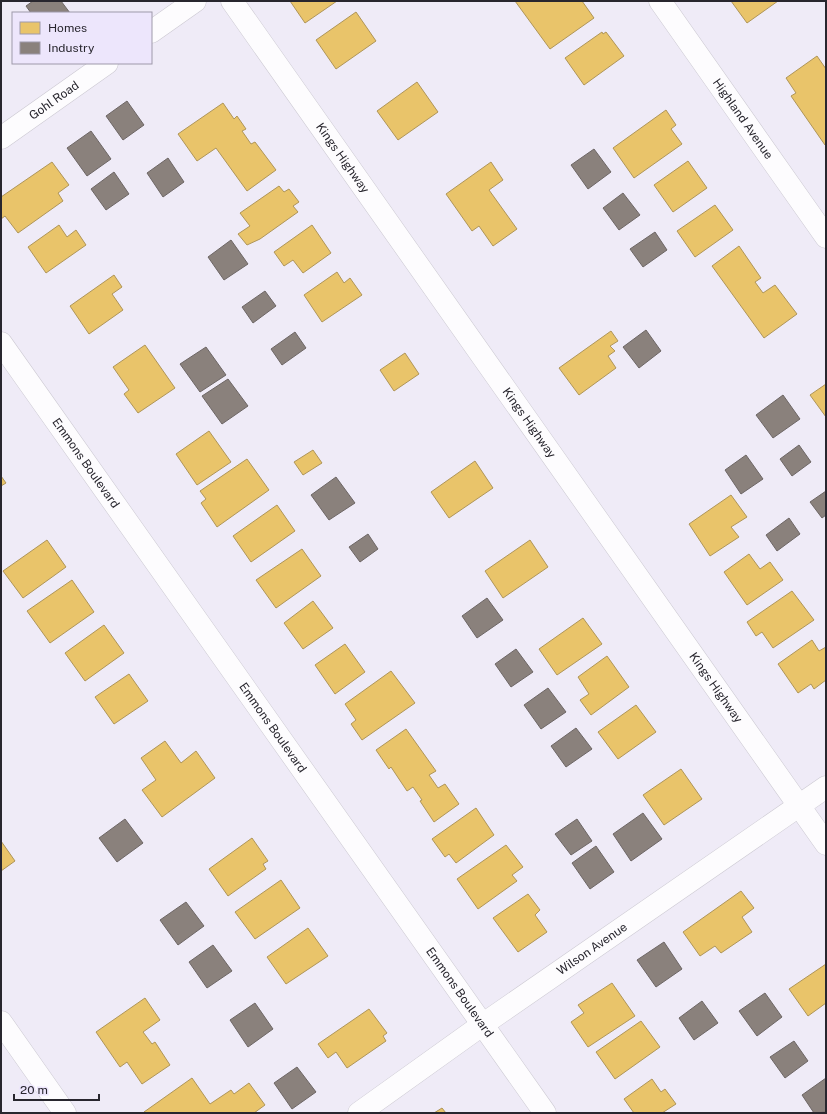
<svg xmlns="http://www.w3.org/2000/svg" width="827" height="1114" viewBox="0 0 827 1114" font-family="'Public Sans',sans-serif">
  <rect width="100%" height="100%" fill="#efebf7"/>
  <path fill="#e9c46a" stroke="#af9558" d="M 290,1 L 337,1 L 305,23 Z
    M 515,1 L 582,1 L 594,18 L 550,49 Z
    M 731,1 L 778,1 L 747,23 Z
    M 356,12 L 376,41 L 336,69 L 316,40 Z
    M 602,32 L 603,34 L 606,32 L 624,56 L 584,85 L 565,58 Z
    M 817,56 L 826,69 L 826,144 L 825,145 L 791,96 L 796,93 L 786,78 Z
    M 417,82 L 438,112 L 398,140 L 377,111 Z
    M 223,103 L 234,119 L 237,116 L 246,129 L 242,131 L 251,144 L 255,142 L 276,170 L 247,191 L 216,148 L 197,161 L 178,134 Z
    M 666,110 L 676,125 L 671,129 L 682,144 L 634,178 L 613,148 Z
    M 688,161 L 707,188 L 673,212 L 654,185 Z
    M 52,162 L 69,185 L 58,193 L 63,201 L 18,233 L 5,216 L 1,219 L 1,197 Z
    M 491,162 L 503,180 L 489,190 L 517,229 L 493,246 L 479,226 L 472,231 L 446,194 Z
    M 279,186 L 284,192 L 289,189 L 299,202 L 293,206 L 298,212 L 260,239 L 247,245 L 238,234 L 250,226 L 240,213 Z
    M 715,205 L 733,230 L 695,257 L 677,231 Z
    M 59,225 L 67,237 L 76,230 L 86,245 L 46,273 L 28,247 Z
    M 312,225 L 331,253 L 303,273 L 293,260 L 284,266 L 274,252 Z
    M 739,246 L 761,278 L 755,282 L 763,293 L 775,285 L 797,314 L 764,338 L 712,266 Z
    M 337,272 L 344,283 L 350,278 L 362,295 L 322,322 L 304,295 Z
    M 114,275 L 122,287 L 112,294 L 123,310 L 89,334 L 70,306 Z
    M 611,331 L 618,341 L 610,346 L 615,351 L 608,356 L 616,368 L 579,395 L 559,368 Z
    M 145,345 L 175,388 L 138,413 L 124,394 L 129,390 L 113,367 Z
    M 405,353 L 419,374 L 394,391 L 380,370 Z
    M 826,384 L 826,417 L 810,395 Z
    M 209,431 L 231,462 L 197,485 L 176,454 Z
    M 313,450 L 322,463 L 303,475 L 294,462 Z
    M 247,459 L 269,490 L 217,527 L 201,503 L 206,499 L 200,491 Z
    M 475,461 L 493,488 L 449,518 L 431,492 Z
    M 1,476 L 6,483 L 1,486 Z
    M 731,495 L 747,517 L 731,527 L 739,537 L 710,556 L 689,524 Z
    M 277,505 L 295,531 L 251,562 L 233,536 Z
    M 47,540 L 66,567 L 23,598 L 3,571 Z
    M 530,540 L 548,567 L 503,598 L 485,571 Z
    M 302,549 L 321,576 L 276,608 L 256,580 Z
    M 749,554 L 760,569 L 770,562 L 783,580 L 747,605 L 724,572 Z
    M 72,580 L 94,612 L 50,643 L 27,611 Z
    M 792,591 L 814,620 L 773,648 L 762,632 L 756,636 L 747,622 Z
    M 313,601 L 333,628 L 303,649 L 284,623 Z
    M 583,618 L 602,644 L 557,675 L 539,649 Z
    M 104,625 L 124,653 L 85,681 L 65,653 Z
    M 812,640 L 819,651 L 826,647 L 826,680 L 814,689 L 811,684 L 798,693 L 778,664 Z
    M 345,644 L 365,672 L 335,694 L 315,665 Z
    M 607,656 L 629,687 L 591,715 L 580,700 L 589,694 L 578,677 Z
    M 391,671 L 415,703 L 362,740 L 351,724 L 356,720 L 345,704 Z
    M 129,674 L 148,701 L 114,724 L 95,697 Z
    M 636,705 L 656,732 L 618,759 L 598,732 Z
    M 406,729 L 436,771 L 429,775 L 438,788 L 445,784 L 459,804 L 434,822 L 420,801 L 422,800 L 413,787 L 407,791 L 391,767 L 389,769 L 376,750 Z
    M 165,741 L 181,763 L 196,751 L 215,778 L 162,817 L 142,790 L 156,780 L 141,758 Z
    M 681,769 L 702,799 L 664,825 L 643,795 Z
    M 476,808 L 494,835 L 456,863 L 449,854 L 445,857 L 432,839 Z
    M 252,838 L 268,861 L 263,864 L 266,869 L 228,896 L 209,869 Z
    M 1,841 L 15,861 L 1,871 Z
    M 506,845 L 523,867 L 512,875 L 517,881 L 478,909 L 457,879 Z
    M 281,880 L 300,908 L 255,939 L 235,912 Z
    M 741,891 L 754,908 L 742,917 L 752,932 L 721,953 L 715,946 L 700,956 L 683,932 Z
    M 528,894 L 540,910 L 535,915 L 547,932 L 518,952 L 493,918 Z
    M 308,928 L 328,956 L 286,984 L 267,957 Z
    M 826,964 L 826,1003 L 808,1016 L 789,989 Z
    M 612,983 L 635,1016 L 588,1047 L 571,1022 L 584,1013 L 578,1005 Z
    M 145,998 L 160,1020 L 143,1032 L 152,1044 L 155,1042 L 170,1065 L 142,1084 L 127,1062 L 120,1067 L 96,1032 Z
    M 369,1009 L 387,1033 L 383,1036 L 386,1041 L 347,1068 L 336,1052 L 328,1058 L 318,1044 Z
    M 641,1021 L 660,1047 L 615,1079 L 596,1052 Z
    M 192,1078 L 210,1104 L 231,1090 L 234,1094 L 249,1083 L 265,1105 L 254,1113 L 145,1113 L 144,1112 Z
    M 652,1079 L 661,1092 L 665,1089 L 676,1104 L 662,1113 L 634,1113 L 624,1099 Z
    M 442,1108 L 446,1113 L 434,1113 Z"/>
  <path fill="#8a817c" stroke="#6d6665" d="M 33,1 L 61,1 L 70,13 L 31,13 L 26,6 Z
    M 127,101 L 144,125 L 123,140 L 106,116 Z
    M 91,131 L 111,159 L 87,176 L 67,148 Z
    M 594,149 L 611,172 L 588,189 L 571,165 Z
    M 168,158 L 184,182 L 163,197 L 147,173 Z
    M 114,172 L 129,194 L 106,210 L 91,189 Z
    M 623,193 L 640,215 L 619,230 L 603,208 Z
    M 655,232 L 667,250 L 643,267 L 630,249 Z
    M 231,240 L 248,264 L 224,280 L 208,257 Z
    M 265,291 L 276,306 L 253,323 L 242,307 Z
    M 646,330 L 661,351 L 639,368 L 623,347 Z
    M 295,332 L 306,348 L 282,365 L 271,349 Z
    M 206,347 L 226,375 L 200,392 L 180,364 Z
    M 228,379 L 248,406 L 222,424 L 202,396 Z
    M 783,395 L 800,419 L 773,438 L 756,415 Z
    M 799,445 L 811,462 L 792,476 L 780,459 Z
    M 746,455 L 763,479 L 741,494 L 725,470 Z
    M 336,477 L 355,503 L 329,520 L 311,495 Z
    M 826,491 L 826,515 L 822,518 L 810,502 Z
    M 789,518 L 800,534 L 777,551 L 766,535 Z
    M 368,534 L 378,549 L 360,562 L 349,547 Z
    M 487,598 L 503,620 L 477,638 L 462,616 Z
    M 516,649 L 533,672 L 511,687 L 495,664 Z
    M 548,688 L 566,712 L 541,729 L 524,705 Z
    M 576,728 L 592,749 L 566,767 L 551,746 Z
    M 643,813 L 662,839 L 631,861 L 613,834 Z
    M 125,819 L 143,843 L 117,862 L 99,838 Z
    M 577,819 L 592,841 L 571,855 L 555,834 Z
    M 596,846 L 614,872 L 590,889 L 572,863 Z
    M 186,902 L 204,926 L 178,945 L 160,920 Z
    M 664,942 L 682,969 L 656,987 L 637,960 Z
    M 213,945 L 232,971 L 207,988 L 189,962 Z
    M 765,993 L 782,1017 L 757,1036 L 739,1011 Z
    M 702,1001 L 718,1023 L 694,1040 L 679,1018 Z
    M 255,1003 L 273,1029 L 248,1047 L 230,1020 Z
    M 794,1041 L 808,1061 L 785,1078 L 770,1057 Z
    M 297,1067 L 316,1092 L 292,1109 L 274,1083 Z
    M 826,1078 L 826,1112 L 814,1113 L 802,1095 Z"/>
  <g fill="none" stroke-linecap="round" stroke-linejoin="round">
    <defs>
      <g id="street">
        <path id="s1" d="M 232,1 L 826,844"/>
        <path id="s2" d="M 660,1 L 826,237"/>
        <path d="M 151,32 L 195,1"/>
        <path id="s3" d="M 1,138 L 107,63"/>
        <path d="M 1,1022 L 65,1113"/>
        <path id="s4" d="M 359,1113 L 482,1025 L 826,787"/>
      </g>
      <g id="secondary">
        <path id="s5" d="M 1,343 L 545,1113"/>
      </g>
    </defs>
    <use href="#street" stroke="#ccc9d2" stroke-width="23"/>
    <use href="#secondary" stroke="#ccc9d2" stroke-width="23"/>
    <use href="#street" stroke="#fdfcfe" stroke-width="22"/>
    <use href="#secondary" stroke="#fdfcfe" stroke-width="22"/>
  </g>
  <g text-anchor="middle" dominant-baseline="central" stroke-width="4" stroke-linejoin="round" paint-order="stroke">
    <g font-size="12" fill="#28262e" stroke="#ede6fc">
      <text stroke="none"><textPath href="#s3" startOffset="65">Gohl Road</textPath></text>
      <text stroke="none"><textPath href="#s2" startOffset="144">Highland Avenue</textPath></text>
      <text stroke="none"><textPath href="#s1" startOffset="192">Kings Highway</textPath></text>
      <text stroke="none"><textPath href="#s1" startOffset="516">Kings Highway</textPath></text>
      <text stroke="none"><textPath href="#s5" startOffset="147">Emmons Boulevard</textPath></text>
      <text stroke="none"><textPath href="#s1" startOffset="840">Kings Highway</textPath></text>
      <text stroke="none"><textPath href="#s5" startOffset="471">Emmons Boulevard</textPath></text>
      <text stroke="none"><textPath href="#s4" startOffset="285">Wilson Avenue</textPath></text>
      <text stroke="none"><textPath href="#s5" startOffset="795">Emmons Boulevard</textPath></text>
    </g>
  </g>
  <rect width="827" height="1114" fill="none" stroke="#28262e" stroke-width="4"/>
  <rect x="12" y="12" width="140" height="52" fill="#ede6fc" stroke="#9e99aa"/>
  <rect x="20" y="22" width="20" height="12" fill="#e9c46a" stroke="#9e99aa"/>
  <text x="48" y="32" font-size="12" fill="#28262e">Homes</text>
  <rect x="20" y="42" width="20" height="12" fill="#8a817c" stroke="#9e99aa"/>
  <text x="48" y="52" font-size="12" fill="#28262e">Industry</text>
  <path d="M14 1094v6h85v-6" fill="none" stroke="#28262e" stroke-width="2"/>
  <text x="20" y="1094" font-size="12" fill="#28262e" stroke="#ede6fc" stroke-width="3" paint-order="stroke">20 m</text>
</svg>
